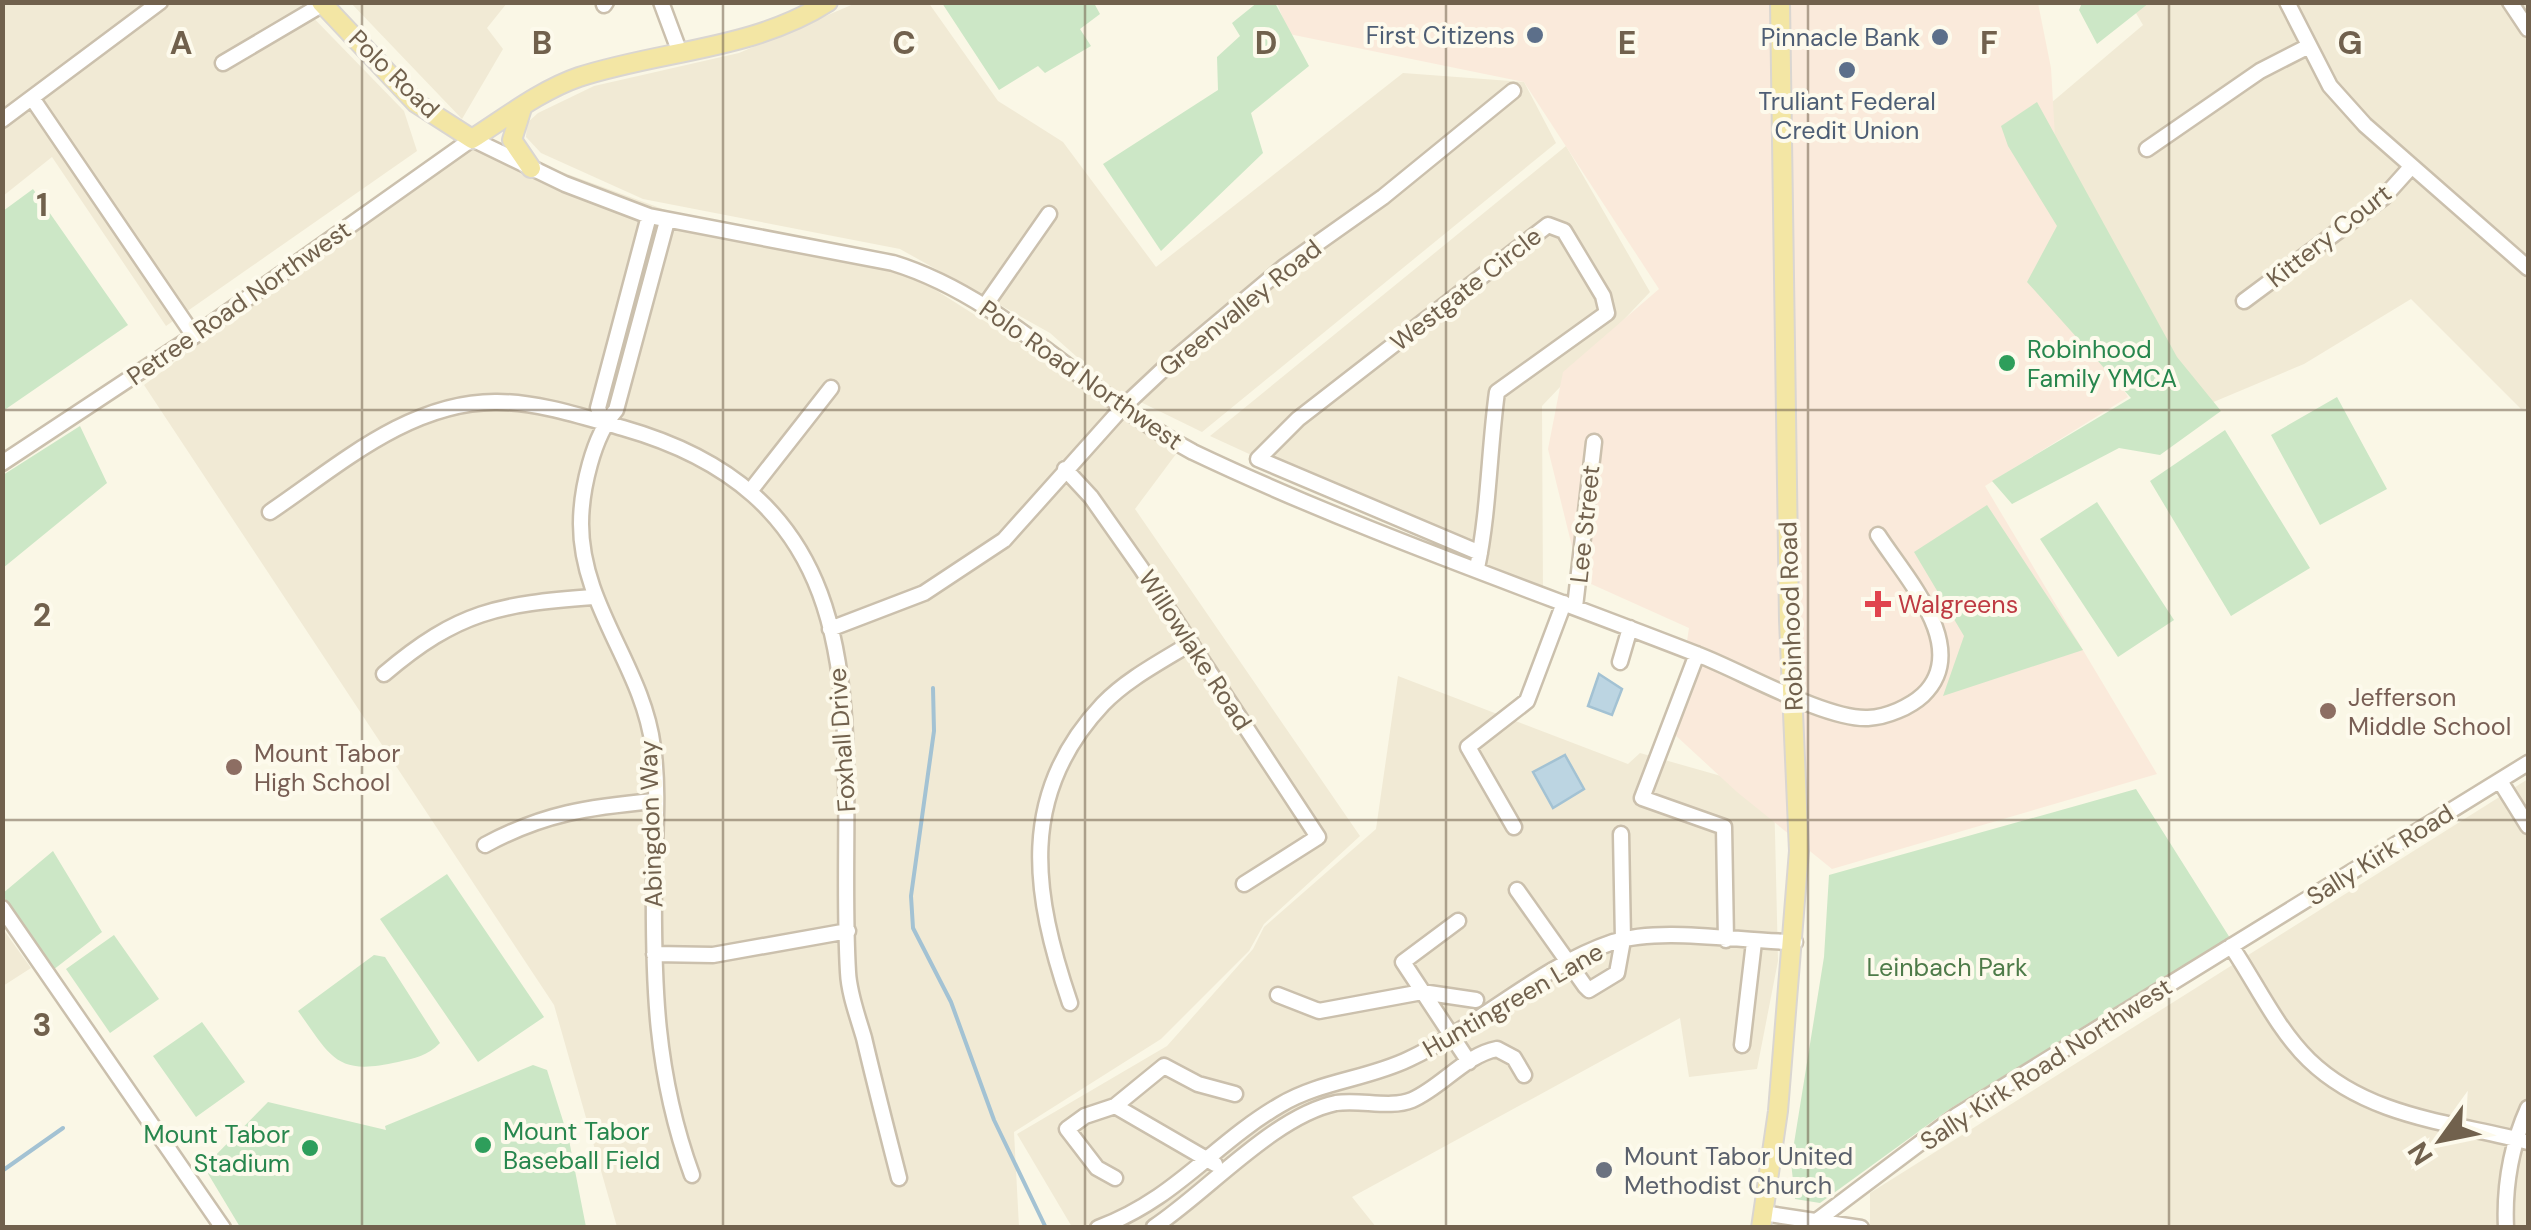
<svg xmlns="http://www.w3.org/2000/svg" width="2531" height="1230" viewBox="0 0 2531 1230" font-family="'DM Sans',sans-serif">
  <rect width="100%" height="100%" fill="#faf7e6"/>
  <path fill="#f1ead5" d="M 928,2 L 998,101 L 1063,142 L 1156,267 L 1403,73 L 1524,82 L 1556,143 L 1202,432 L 1112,388 L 1050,333 L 900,249 L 643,199 L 541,153 L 526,137 L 527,123 L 538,113 L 594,86 L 739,53 L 856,3 Z
    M 3,3 L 299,3 L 404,111 L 417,151 L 166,326 L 52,157 L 3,196 Z
    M 351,3 L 507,3 L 487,28 L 503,49 L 462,119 Z
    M 2130,3 L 2528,3 L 2528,407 L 2521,409 L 2411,299 L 2304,364 L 2204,406 L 2038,114 L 2143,25 Z
    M 472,139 L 731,234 L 807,237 L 893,263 L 1182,446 L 1135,509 L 1360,836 L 1264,924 L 1249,951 L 1161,1039 L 1014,1132 L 1019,1227 L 617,1227 L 554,1005 L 144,385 Z
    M 1566,146 L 1650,292 L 1542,406 L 1543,595 L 1463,552 L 1210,436 Z
    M 1398,676 L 1628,764 L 1640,753 L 1774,791 L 1778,961 L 1757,1069 L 1689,1077 L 1680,1018 L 1352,1197 L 1376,1227 L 1072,1227 L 1017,1134 L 1167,1046 L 1253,949 L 1264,927 L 1376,829 Z
    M 2528,779 L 2528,1227 L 1870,1228 L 1870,1193 Z
    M 3,929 L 31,968 L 3,986 L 2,986 Z"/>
  <path fill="#faeadb" d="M 1277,3 L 2038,3 L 2051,68 L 2064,293 L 2128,397 L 1985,486 L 2157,774 L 1832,869 L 1737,792 L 1673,733 L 1689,628 L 1580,579 L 1548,449 L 1563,372 L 1659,289 L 1524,82 L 1289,34 Z"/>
  <path fill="#cce7c6" d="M 1258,2 L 1275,3 L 1309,66 L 1251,113 L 1263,153 L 1161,251 L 1103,164 L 1218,90 L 1217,57 L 1240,36 L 1232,23 Z
    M 942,3 L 1094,3 L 1100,14 L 1080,29 L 1091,46 L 1045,73 L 1038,66 L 999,90 Z
    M 2149,3 L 2097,44 L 2079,10 L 2082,3 Z
    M 2037,102 L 2177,357 L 2221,411 L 2160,455 L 2119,448 L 2012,504 L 1992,481 L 2131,398 L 2027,282 L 2057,226 L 2008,146 L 2001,126 Z
    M 33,189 L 128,325 L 3,411 L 3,211 Z
    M 2337,397 L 2387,489 L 2320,525 L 2271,435 Z
    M 80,426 L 107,483 L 3,568 L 3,475 Z
    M 2225,430 L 2310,568 L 2231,616 L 2150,481 Z
    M 2097,502 L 2174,620 L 2118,657 L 2040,539 Z
    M 1987,505 L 2083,650 L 1943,696 L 1964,636 L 1914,552 Z
    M 2136,789 L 2230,938 L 1951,1108 L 1820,1203 L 1795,1199 L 1791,1162 L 1824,957 L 1829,875 Z
    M 53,851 L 102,932 L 53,970 L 2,894 Z
    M 447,874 L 544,1017 L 478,1062 L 380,919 Z
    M 114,935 L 159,999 L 110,1033 L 66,969 Z
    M 374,955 L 385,957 L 440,1043 C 427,1056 415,1058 398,1062 C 336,1076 332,1058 298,1011 Z
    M 202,1022 L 245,1082 L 196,1117 L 153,1056 Z
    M 533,1065 L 547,1070 L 569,1140 L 586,1227 L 240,1227 L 204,1167 L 268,1102 L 386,1130 L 385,1126 Z"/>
  <path fill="#bcd5e2" stroke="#a3c2d3" stroke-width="2.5" d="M 1599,674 L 1622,689 L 1612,715 L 1588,706 Z
    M 1565,755 L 1584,789 L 1553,808 L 1533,772 Z"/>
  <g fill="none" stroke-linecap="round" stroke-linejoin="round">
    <path stroke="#a3c2d3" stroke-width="4" d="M 933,688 L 934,731 L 911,896 L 913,928 L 951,1002 L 994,1120 L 1046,1228
      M 2,1171 L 63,1128"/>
    <defs>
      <path id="minor" d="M 661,2 L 680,53
        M 2287,2 L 2330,86 L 2365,125 L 2528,268
        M 2510,2 L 2528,29
        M 604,5 L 606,2
        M 223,63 L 323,4
        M 32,98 L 194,336
        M 2,120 L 160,2
        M 2147,149 L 2260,71 L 2307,47
        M 667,221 L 616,410 C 593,436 581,490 581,524 C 581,606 643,667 653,747 C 659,789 655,833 654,876 C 653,983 655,1074 692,1175
        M 2244,301 L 2384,197 L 2411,167
        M 984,307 L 1049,214
        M 604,423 L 598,408 L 649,216
        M 2,463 L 194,336 L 472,139 L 565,184 L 649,216 L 893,263 C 1007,298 1089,397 1193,452 C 1357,530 1530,589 1699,655 C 1743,672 1826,720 1868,718 C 1887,717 1910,707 1923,695 C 1972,648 1905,577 1878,535
        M 1065,469 L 1091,497 L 1141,568 L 1318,837 L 1244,884
        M 751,490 L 831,388
        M 270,512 C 338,466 410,401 497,402 C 539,402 583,417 623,428 C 901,507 835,750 848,972 C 849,994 858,1017 864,1038 C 875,1085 887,1131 899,1178
        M 1477,568 C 1489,511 1489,450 1497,392 L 1607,313 L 1603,296 L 1564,231 L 1548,225 L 1298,419 L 1258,459 L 1480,553
        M 1575,607 L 1594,442
        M 830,629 L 924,593 L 1004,540 L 1123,407 L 1172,361 L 1284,267 L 1383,197 L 1513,91
        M 1697,654 L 1642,798 L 1724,827 L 1726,940
        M 1620,662 L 1630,628
        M 384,674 C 458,611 499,604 593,597
        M 2500,781 L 2528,826
        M 1514,827 L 1468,747 L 1527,701 L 1564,603
        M 485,845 C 544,813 589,807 655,801
        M 1517,890 L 1585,986 L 1589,990 L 1617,973 L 1623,940 L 1621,834
        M 2,908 L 223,1228
        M 1458,921 L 1403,962 L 1469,1062
        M 2231,946 C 2256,983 2277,1029 2309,1060 C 2369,1118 2452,1122 2528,1142
        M 654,954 L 713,955 L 848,931
        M 1278,995 L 1319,1011 L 1422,992 L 1476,1000
        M 1070,1003 C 1033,894 1017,795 1103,704 C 1127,679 1162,661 1191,643
        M 1742,1045 L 1754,942
        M 1115,1106 L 1164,1066 L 1198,1084 L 1235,1094
        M 1115,1178 L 1097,1168 L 1067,1129 L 1085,1116 L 1115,1106 L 1215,1164
        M 1763,1213 L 1861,1228
        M 1815,1222 L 1956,1116 L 2528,763
        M 1154,1227 C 1207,1192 1274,1116 1336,1103 C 1360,1099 1390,1109 1412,1100 C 1442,1087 1465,1055 1497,1049 L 1514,1058 L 1524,1075
        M 1098,1228 C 1176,1199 1213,1144 1280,1105 C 1320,1081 1368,1079 1409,1059 C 1479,1026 1539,967 1613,942 C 1663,926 1741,942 1795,942
        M 2506,1228 C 2504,1186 2511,1146 2528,1108"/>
      <path id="major" d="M 321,2 L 416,103 L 472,139 C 505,118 541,90 579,77 C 662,50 753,50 828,2
        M 522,108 L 512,140 L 531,168
        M 1761,1228 L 1778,1111 L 1799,851 L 1789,620 L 1780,2"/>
    </defs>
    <use href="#minor" stroke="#cbc0ad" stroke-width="19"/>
    <use href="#major" stroke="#dad6d1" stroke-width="22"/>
    <use href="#minor" stroke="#fff" stroke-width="14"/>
    <use href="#major" stroke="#f3e6a4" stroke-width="18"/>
  </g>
  <path fill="none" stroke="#71614d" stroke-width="2.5" stroke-opacity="0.55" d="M 362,2 L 362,1228M 723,2 L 723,1228M 1085,2 L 1085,1228M 1446,2 L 1446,1228M 1808,2 L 1808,1228M 2169,2 L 2169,1228M 2,410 L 2528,410M 2,820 L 2528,820"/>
  <g fill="#5c6f8a" stroke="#fdfaec" stroke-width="4">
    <circle cx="1535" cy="35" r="10"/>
    <circle cx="1940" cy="37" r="10"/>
    <circle cx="1847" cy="70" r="10"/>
  </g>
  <g fill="#2e9e5b" stroke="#fdfaec" stroke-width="4">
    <circle cx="2007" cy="363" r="10"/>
    <circle cx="483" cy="1145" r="10"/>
    <circle cx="310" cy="1148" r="10"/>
  </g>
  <path fill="#e0444e" stroke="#fdfaec" stroke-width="4" d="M1873 589h10v10h10v10h-10v10h-10v-10h-10v-10h10z"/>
  <g fill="#8d6e63" stroke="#fdfaec" stroke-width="4">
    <circle cx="2328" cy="711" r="10"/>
    <circle cx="234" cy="767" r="10"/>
  </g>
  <circle fill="#6b7280" stroke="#fdfaec" stroke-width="4" cx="1604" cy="1170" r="10"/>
  <g text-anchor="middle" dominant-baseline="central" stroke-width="8" stroke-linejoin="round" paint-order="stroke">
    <g font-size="25" fill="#4e5e75" stroke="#fdfaec" text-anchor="end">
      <text x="1515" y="35">First Citizens</text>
      <text x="1920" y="37">Pinnacle Bank</text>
      <text x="1847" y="101" text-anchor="middle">Truliant Federal<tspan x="1847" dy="29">Credit Union</tspan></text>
    </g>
    <g font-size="25" fill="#71614d" stroke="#fdfaec">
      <text transform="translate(394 74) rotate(44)">Polo Road</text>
      <text transform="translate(2329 236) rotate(-38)">Kittery Court</text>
      <text transform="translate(1466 289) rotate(-38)">Westgate Circle</text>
      <text transform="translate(239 303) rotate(-35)">Petree Road Northwest</text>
      <text transform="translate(1240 308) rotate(-39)">Greenvalley Road</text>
      <text transform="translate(1081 375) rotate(35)">Polo Road Northwest</text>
      <text transform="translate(1585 524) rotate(-84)">Lee Street</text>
      <text transform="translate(1791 616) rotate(-92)">Robinhood Road</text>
      <text transform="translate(1195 650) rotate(57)">Willowlake Road</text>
      <text transform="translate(842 740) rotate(-94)">Foxhall Drive</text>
      <text transform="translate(651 824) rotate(-92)">Abingdon Way</text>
      <text transform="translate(2380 855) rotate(-32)">Sally Kirk Road</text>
      <text transform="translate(1513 1000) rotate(-30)">Huntingreen Lane</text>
      <text transform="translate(2046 1064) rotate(-33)">Sally Kirk Road Northwest</text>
    </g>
    <g font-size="25" fill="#27864d" stroke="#fdfaec" text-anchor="start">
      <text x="2027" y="349">Robinhood<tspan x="2027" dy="29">Family YMCA</tspan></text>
      <text x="503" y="1131">Mount Tabor<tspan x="503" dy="29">Baseball Field</tspan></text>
      <text x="290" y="1134" text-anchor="end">Mount Tabor<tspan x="290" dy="29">Stadium</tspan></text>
    </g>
    <g font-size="25" fill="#be3a42" stroke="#fdfaec" text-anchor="start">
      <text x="1898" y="604">Walgreens</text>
    </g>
    <g font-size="25" fill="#785e54" stroke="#fdfaec" text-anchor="start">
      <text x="2348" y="697">Jefferson<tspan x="2348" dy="29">Middle School</tspan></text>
      <text x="254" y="753">Mount Tabor<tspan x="254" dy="29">High School</tspan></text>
    </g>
    <g font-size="25" fill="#4e7b49" stroke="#fdfaec">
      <text x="1947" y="967">Leinbach Park</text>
    </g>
    <g font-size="25" fill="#5b616d" stroke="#fdfaec" text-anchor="start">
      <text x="1624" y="1156">Mount Tabor United<tspan x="1624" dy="29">Methodist Church</tspan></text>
    </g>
  </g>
  <g font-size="32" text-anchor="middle" font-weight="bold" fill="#71614d" stroke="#fdfaec" stroke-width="8" stroke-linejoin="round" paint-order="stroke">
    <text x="181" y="54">A</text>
    <text x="542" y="54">B</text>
    <text x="904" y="54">C</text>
    <text x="1266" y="54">D</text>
    <text x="1627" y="54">E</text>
    <text x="1989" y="54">F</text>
    <text x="2350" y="54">G</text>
    <text x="42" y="216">1</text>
    <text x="42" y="626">2</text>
    <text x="42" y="1036">3</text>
  </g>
  <rect width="2531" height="1230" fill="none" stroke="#71614d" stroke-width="10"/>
  <g transform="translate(2441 1140) rotate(237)" stroke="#fdfaec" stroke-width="8" paint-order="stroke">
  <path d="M0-8L18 38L0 25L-18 38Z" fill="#71614d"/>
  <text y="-15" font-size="28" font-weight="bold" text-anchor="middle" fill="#71614d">N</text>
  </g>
</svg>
